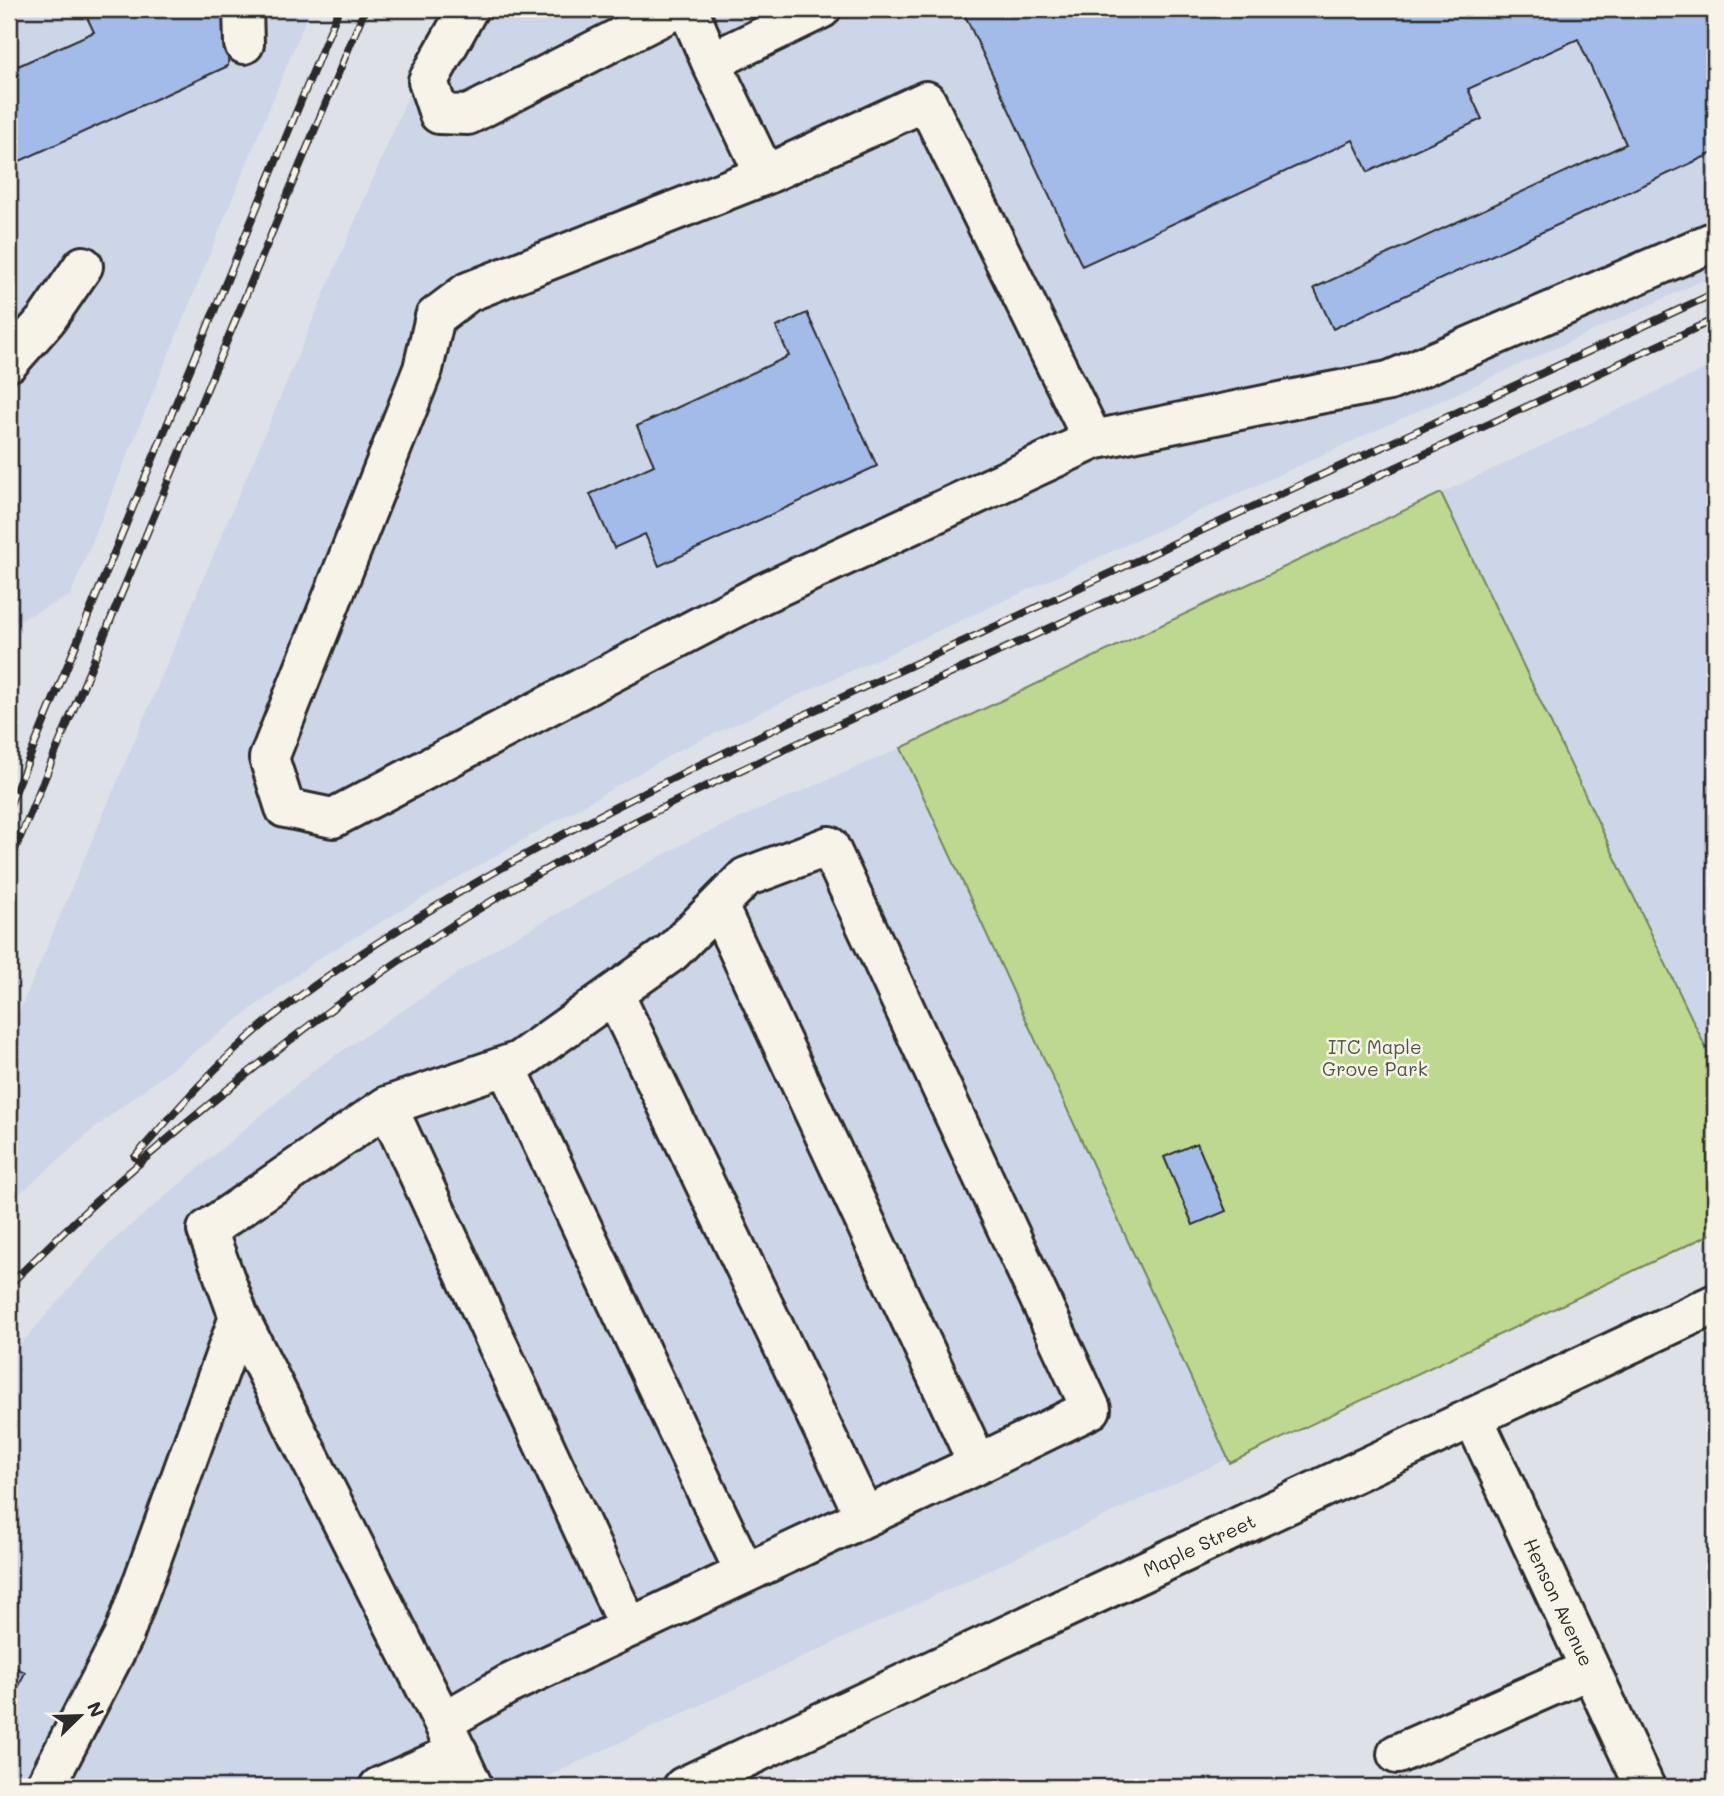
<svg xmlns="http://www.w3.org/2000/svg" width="1724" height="1796" viewBox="0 0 1724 1796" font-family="Mali,sans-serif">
  <rect width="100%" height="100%" fill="#dee2e8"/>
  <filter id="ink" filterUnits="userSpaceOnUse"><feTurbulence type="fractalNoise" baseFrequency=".0143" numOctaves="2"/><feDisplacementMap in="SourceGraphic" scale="14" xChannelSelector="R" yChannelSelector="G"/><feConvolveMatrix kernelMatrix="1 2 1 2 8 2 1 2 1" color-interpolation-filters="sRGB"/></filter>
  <g filter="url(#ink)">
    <path fill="#ccd6e8" d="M 9,9 L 310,9 L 70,596 L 9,625 Z
      M 445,9 L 1715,9 L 1715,275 L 681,749 L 319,958 L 107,1118 L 9,1203 L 9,1036 Z
      M 1715,364 L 1715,1231 L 525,1787 L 9,1787 L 9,1357 L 110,1243 L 318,1067 L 499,946 L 692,839 L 901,748 Z"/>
    <path fill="#bed88f" stroke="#74825d" stroke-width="2" d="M 1441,493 L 1715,1067 L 1715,1232 L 1230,1463 L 901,748 Z"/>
    <path fill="#a2bbe8" stroke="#2b2b2b" stroke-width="2" d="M 83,9 L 230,9 L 228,66 L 9,166 L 9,70 L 94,32 Z
      M 962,9 L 1715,9 L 1715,152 L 1333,329 L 1314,288 L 1626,144 L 1578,39 L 1468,89 L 1482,119 L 1368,172 L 1353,140 L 1082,266 Z
      M 807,313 L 877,466 L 659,566 L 645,534 L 614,548 L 590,494 L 654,465 L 637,426 L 789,356 L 776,327 Z
      M 1197,1143 L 1226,1211 L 1193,1225 L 1164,1157 Z
      M 9,1665 L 25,1672 L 9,1710 Z"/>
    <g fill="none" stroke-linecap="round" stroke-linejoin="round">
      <defs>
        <path id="minor" d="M 243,9 L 244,44
          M 468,9 L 428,81 L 439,114 L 468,115 L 676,9
          M 688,9 L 711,62
          M 821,9 L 711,62 L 765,175 L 926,101 L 1093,440 L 1314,395 L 1389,381 L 1715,241
          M 765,175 L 468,292 L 435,317 L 423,369 L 269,758 L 285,808 L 333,818 L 762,594 L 1093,440
          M 9,362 L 46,320 L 83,266
          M 718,906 L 978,1464
          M 614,994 L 865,1517
          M 506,1066 L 745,1573
          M 387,1106 L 629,1628
          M 1473,1417 L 1645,1787
          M 443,1722 L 507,1685 L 978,1464 L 1091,1409 L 829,846 L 746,877 L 672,952 L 519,1061 L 387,1106 L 207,1230 L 239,1317 L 443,1722 L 473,1787
          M 1397,1754 L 1590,1669
          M 45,1787 L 123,1637 L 239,1317
          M 379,1787 L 458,1752
          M 683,1787 L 1715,1304"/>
      </defs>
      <use href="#minor" stroke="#2b2b2b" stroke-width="44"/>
      <use href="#minor" stroke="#f7f3e8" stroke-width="38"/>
      <defs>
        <path id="rail" d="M 9,807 L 339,9
          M 9,864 L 365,9
          M 135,1157 C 177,1109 220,1060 269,1020 C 340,963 426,911 505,866 C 661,779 825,705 988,630 C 1230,517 1473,405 1715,293
          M 9,1285 C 40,1255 70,1225 102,1196 C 208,1102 320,1012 439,934 C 610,822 801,743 987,657 C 1230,545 1472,432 1715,319"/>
      </defs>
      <use href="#rail" stroke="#2b2b2b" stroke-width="8"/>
      <use href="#rail" stroke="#f7f3e8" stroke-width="5" stroke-dasharray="16" stroke-linecap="butt"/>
    </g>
  </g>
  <g text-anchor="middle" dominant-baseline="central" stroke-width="5" stroke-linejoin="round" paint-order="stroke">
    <g font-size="19" fill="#505644" stroke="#f7f3e8">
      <text x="1375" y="1046">ITC Maple<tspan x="1375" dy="22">Grove Park</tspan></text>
    </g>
    <g font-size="19" fill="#2b2b2b" stroke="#f7f3e8">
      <text transform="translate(1199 1545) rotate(-25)">Maple Street</text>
      <text transform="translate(1559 1602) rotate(65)">Henson Avenue</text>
    </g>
  </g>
  <rect width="1724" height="1796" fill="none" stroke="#f7f3e8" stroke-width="35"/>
  <rect x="18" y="18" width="1689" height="1761" fill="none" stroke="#2b2b2b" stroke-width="2.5" filter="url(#ink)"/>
  <g transform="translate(80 1716) rotate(67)" stroke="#f7f3e8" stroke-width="5" paint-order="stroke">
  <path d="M0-5L12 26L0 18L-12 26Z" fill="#2b2b2b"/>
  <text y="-10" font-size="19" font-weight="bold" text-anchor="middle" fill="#2b2b2b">N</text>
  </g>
</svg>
